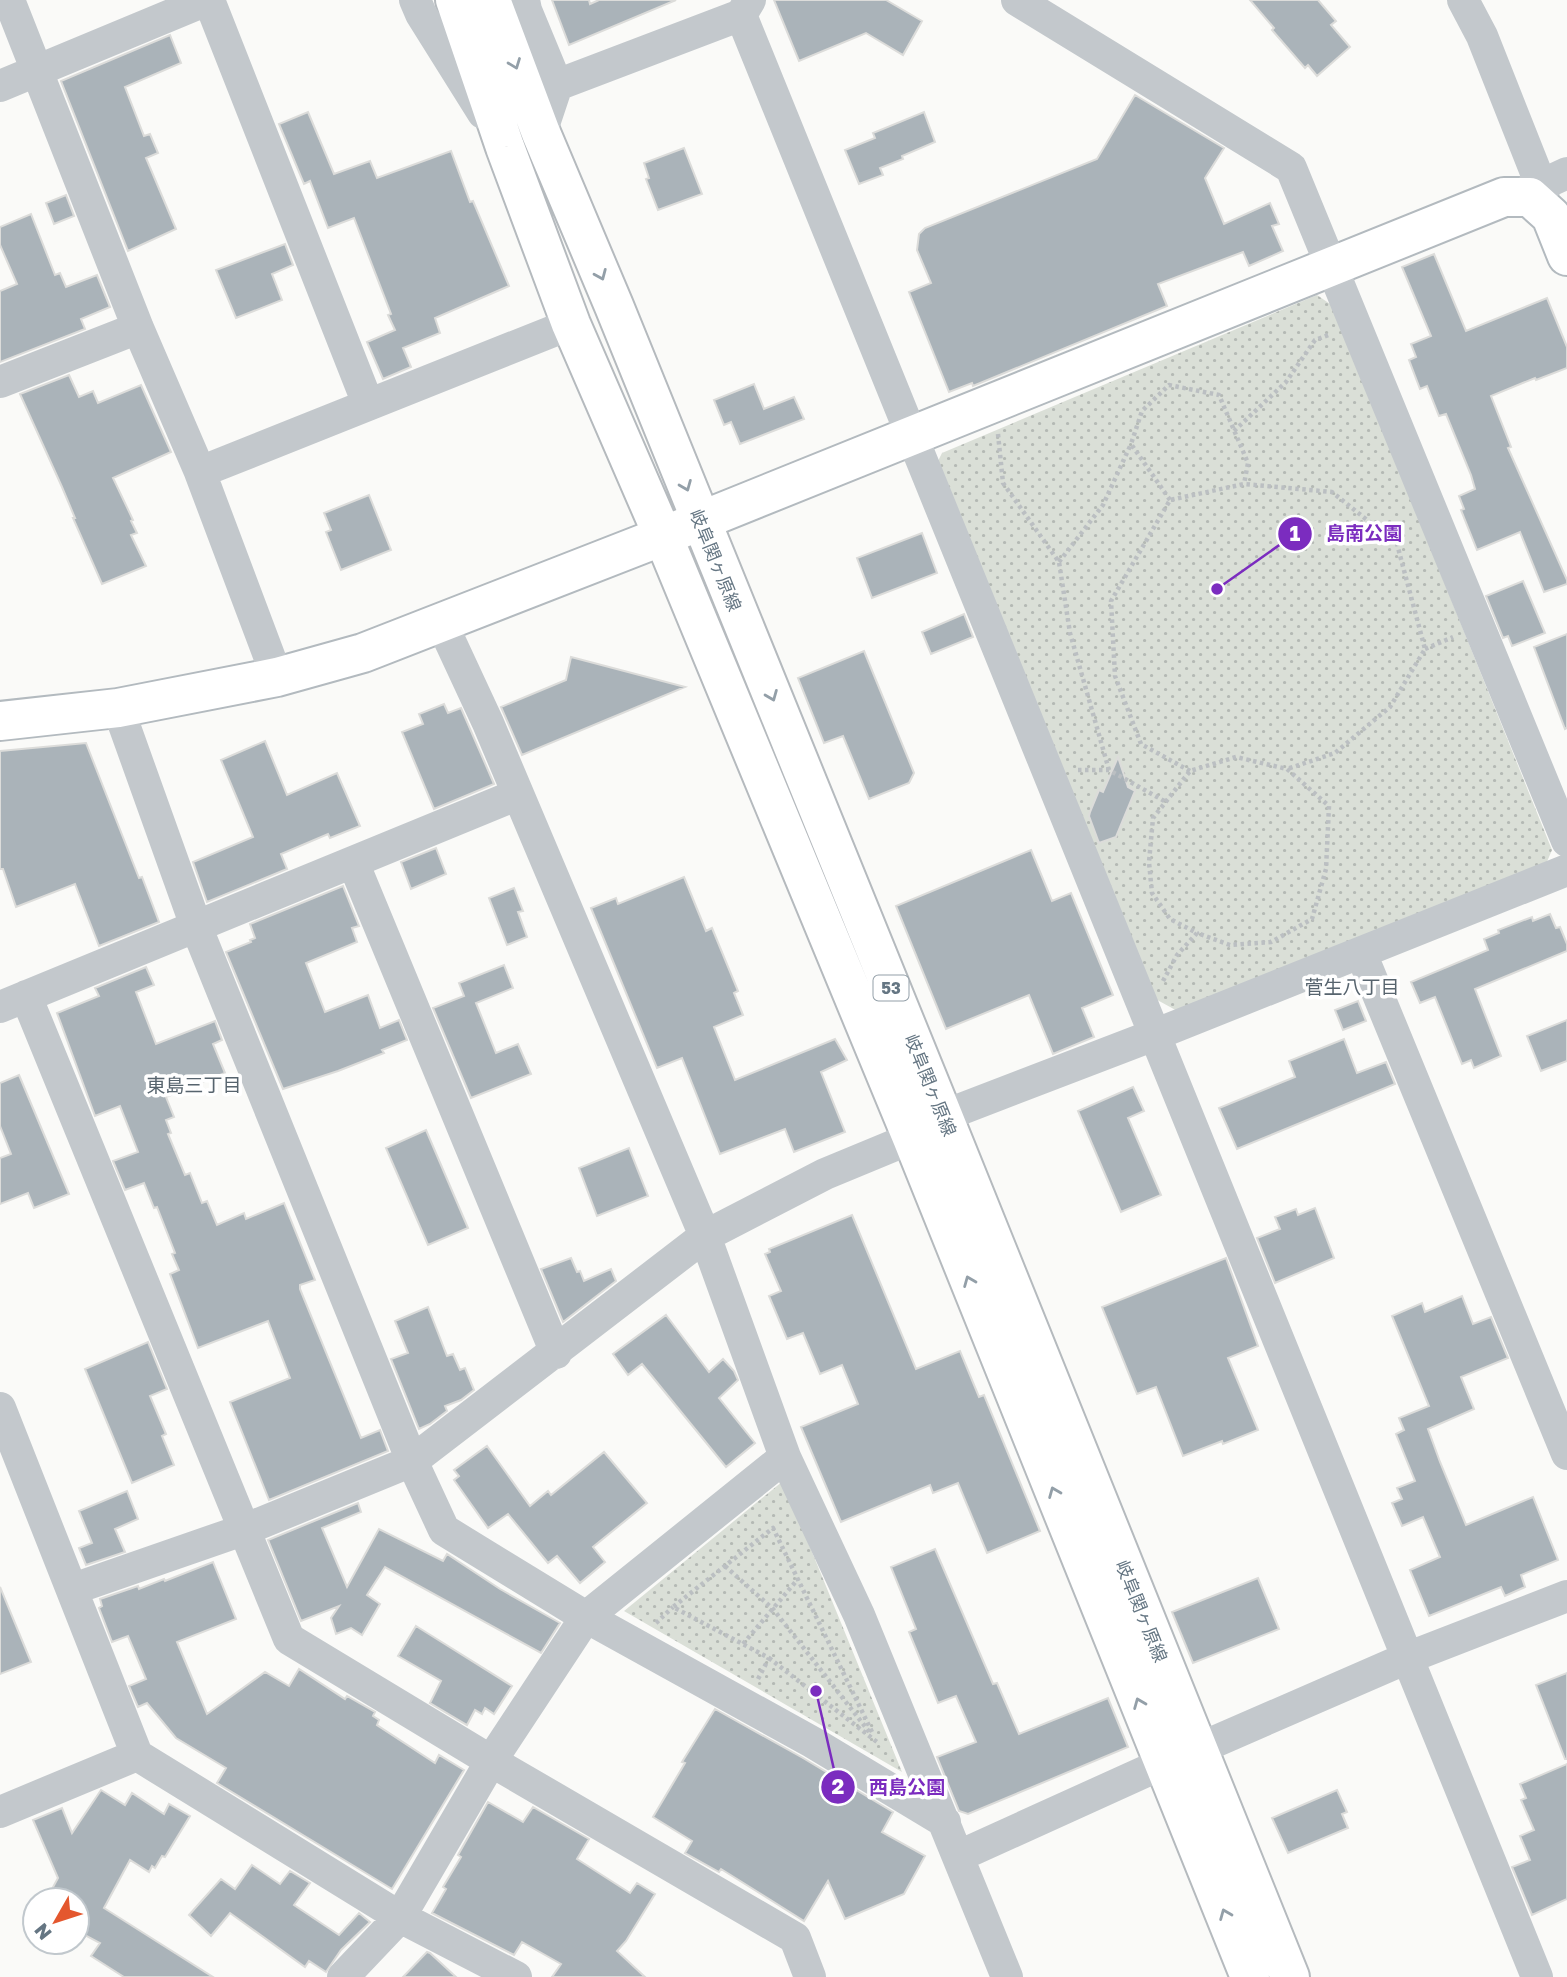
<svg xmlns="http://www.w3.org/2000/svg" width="1567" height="1977" viewBox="0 0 1567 1977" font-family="'Golos Text','Noto Sans JP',sans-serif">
  <defs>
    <pattern id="park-dots" width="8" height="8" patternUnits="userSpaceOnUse" patternTransform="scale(1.75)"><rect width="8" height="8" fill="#dadfd7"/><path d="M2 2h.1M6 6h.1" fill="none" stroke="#b4b9b4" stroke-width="1.8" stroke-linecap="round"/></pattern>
  </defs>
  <rect width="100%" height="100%" fill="#fafaf8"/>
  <path fill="url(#park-dots)" d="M 1317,295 L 1333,306 L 1552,850 L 1546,864 L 1181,1013 L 1150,996 L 937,463 L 942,453 Z
    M 783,1481 L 902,1772 L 624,1611 Z"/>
  <path fill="#aab3b9" stroke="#dcdcda" stroke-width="2" d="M 552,0 L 589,0 L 590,4 L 599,0 L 676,0 L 569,45 Z
    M 774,0 L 886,0 L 922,21 L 903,55 L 866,33 L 799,61 Z
    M 1250,0 L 1318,0 L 1336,21 L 1331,25 L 1350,47 L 1317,76 L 1308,65 L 1305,68 L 1272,30 L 1274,28 Z
    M 170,35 L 181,63 L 125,87 L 144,136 L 150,134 L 158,153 L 146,158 L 176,229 L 128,251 L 61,81 Z
    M 1135,95 L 1224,148 L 1205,178 L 1224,224 L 1270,203 L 1279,224 L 1272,226 L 1283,251 L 1249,266 L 1243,252 L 1158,284 L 1167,306 L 973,386 L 972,383 L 949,392 L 909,292 L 931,283 L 917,250 L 919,234 L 925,228 L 1097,159 Z
    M 308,112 L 334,174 L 370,161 L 377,178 L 451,151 L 470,202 L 473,201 L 509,286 L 435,318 L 440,333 L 403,348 L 411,367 L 383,379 L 367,342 L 395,330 L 388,315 L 391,314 L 354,218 L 328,228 L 310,181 L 304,184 L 279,124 Z
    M 924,112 L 935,142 L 902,156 L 903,159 L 880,168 L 883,175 L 859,184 L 845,150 L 875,138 L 873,133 Z
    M 684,148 L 702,194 L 658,210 L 646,179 L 649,178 L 644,163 Z
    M 66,195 L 74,216 L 54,224 L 46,203 Z
    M 31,214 L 55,275 L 60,273 L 66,287 L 97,275 L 110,307 L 81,319 L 85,329 L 0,362 L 0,291 L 17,284 L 0,245 L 0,227 Z
    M 285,244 L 293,265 L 272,274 L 282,300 L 236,318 L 216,270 Z
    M 1434,254 L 1466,331 L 1547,298 L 1567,347 L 1567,368 L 1536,380 L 1535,378 L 1491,396 L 1511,447 L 1508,448 L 1567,580 L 1567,584 L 1544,592 L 1520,532 L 1477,550 L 1461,510 L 1464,509 L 1459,496 L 1475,489 L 1471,475 L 1446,414 L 1439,416 L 1427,386 L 1420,389 L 1409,360 L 1416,357 L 1411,344 L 1431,336 L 1402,267 Z
    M 69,375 L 79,397 L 93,391 L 98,403 L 141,385 L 171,452 L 113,478 L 133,520 L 131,521 L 137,533 L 131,535 L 146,566 L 102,584 L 73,518 L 75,518 L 62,487 L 20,394 Z
    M 754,384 L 764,409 L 794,397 L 804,419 L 740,444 L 731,422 L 724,425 L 714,400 Z
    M 369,495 L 391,550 L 341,570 L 326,532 L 331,530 L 324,513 Z
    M 922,533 L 937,573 L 872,598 L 857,558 Z
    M 1523,581 L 1545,633 L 1512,646 L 1508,636 L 1503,638 L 1486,596 Z
    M 964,614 L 973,637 L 931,654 L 922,632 Z
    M 1567,634 L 1567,728 L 1565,729 L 1534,647 Z
    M 864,651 L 914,773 L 909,783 L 869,799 L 843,736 L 824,743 L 798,678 Z
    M 571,657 L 685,687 L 522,755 L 501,707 L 566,680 Z
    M 444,704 L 448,713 L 461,708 L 494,784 L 434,809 L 402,732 L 423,724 L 419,714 Z
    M 265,741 L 287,795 L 337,773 L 360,826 L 330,838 L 328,834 L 281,854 L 287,869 L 207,902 L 193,862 L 253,837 L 221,760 Z
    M 86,743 L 139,878 L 142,877 L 159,922 L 99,946 L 75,884 L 16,907 L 3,869 L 0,869 L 0,751 Z
    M 1118,757 L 1128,787 L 1135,791 L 1116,837 L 1099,843 L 1089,816 L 1090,812 L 1099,790 L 1103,792 Z
    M 436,848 L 446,874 L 411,889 L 401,862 Z
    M 1031,850 L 1052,901 L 1071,893 L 1113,995 L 1082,1008 L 1094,1037 L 1053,1054 L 1029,995 L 946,1029 L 896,906 Z
    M 684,877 L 706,931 L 712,928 L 738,991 L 734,993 L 743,1015 L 714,1027 L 735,1080 L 835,1039 L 847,1060 L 821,1072 L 845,1132 L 794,1152 L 785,1129 L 720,1154 L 682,1058 L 657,1068 L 591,908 L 616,898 L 618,904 Z
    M 343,886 L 359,926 L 352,928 L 357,942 L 306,963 L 325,1012 L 368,995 L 380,1028 L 399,1020 L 407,1040 L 382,1050 L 384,1053 L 338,1071 L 283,1089 L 226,952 L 251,942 L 250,940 L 255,938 L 250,924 Z
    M 514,888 L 523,911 L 518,912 L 527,937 L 507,945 L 489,898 Z
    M 1550,914 L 1556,928 L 1560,927 L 1567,944 L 1567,951 L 1475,989 L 1501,1056 L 1474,1068 L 1471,1060 L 1462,1064 L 1435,997 L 1420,1003 L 1411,982 L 1488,950 L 1484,939 L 1499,933 L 1498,930 L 1532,917 L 1533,921 Z
    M 504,965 L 513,988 L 476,1003 L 496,1053 L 518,1044 L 531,1074 L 471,1098 L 433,1008 L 464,996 L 459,983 Z
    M 146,967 L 154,985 L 136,992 L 156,1044 L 215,1021 L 222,1040 L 213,1044 L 225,1073 L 166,1097 L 174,1117 L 166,1120 L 171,1133 L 168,1134 L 185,1175 L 190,1173 L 202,1203 L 207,1201 L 217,1225 L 244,1213 L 246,1219 L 284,1203 L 315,1280 L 300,1285 L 300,1289 L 361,1438 L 380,1430 L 388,1451 L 269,1500 L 230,1402 L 290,1378 L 268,1321 L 198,1348 L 170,1274 L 179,1270 L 172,1254 L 175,1253 L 157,1207 L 154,1208 L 144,1183 L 125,1190 L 113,1161 L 138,1152 L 120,1106 L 95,1116 L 57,1013 L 99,996 L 95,988 Z
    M 1358,1001 L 1366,1021 L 1343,1030 L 1335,1010 Z
    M 1567,1020 L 1567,1061 L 1541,1071 L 1527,1036 Z
    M 1344,1039 L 1357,1073 L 1386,1062 L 1395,1084 L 1237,1149 L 1219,1108 L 1295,1077 L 1289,1061 Z
    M 19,1075 L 69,1194 L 34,1208 L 28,1193 L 0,1204 L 0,1158 L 11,1154 L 0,1126 L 0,1083 Z
    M 1133,1087 L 1144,1111 L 1128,1118 L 1161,1195 L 1121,1212 L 1078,1111 Z
    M 426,1130 L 468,1228 L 428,1245 L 386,1148 Z
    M 629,1148 L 648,1196 L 597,1216 L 579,1168 Z
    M 1315,1208 L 1334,1258 L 1275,1283 L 1257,1238 L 1280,1229 L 1275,1217 L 1296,1209 L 1298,1215 Z
    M 852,1215 L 916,1369 L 960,1351 L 979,1397 L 984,1395 L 1040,1531 L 987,1553 L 958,1483 L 933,1493 L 930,1485 L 841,1522 L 801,1427 L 858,1404 L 842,1365 L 820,1374 L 803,1333 L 787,1339 L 769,1296 L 781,1291 L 765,1254 L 770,1252 L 769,1249 Z
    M 571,1258 L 577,1272 L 580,1271 L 584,1281 L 611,1269 L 616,1281 L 563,1322 L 541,1269 Z
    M 1226,1258 L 1258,1346 L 1228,1358 L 1258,1430 L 1223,1444 L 1222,1441 L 1183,1456 L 1156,1387 L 1137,1394 L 1102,1307 Z
    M 1462,1296 L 1473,1324 L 1491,1317 L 1508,1358 L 1461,1377 L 1474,1409 L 1428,1429 L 1440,1462 L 1466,1525 L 1533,1497 L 1558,1560 L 1521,1575 L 1525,1587 L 1505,1596 L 1501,1587 L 1429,1616 L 1410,1570 L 1440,1557 L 1423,1517 L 1402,1526 L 1392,1503 L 1402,1499 L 1397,1488 L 1415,1481 L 1396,1434 L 1404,1430 L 1399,1418 L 1429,1406 L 1392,1316 L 1422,1303 L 1425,1312 Z
    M 428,1307 L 447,1356 L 453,1354 L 460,1370 L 465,1368 L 474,1390 L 461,1400 L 445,1406 L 447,1411 L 430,1424 L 419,1429 L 391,1359 L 408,1353 L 395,1321 Z
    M 666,1315 L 709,1372 L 723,1359 L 734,1371 L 738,1380 L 719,1398 L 755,1443 L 726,1467 L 642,1364 L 628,1375 L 613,1354 Z
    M 148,1342 L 167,1389 L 150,1396 L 166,1434 L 162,1436 L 174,1465 L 132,1483 L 85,1369 Z
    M 487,1446 L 530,1506 L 548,1491 L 551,1495 L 604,1452 L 647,1503 L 593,1547 L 605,1562 L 580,1583 L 557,1556 L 548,1563 L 508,1514 L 488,1528 L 454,1480 L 459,1476 L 454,1470 Z
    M 127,1491 L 138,1519 L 115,1529 L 125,1552 L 86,1565 L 79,1548 L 92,1543 L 79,1511 Z
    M 358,1503 L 361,1512 L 322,1528 L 347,1587 L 379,1529 L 443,1561 L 447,1554 L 500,1589 L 560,1623 L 541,1653 L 385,1567 L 367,1595 L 380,1604 L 362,1635 L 351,1628 L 336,1634 L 331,1618 L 339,1606 L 301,1621 L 268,1540 Z
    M 935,1549 L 993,1684 L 997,1683 L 1019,1734 L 1108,1698 L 1128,1747 L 968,1814 L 959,1811 L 937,1757 L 976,1742 L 956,1696 L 938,1703 L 909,1632 L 916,1629 L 891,1567 Z
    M 213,1562 L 236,1619 L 177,1642 L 207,1714 L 265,1672 L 289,1686 L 299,1669 L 345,1699 L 347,1696 L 375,1712 L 373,1716 L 379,1720 L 377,1725 L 435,1763 L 439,1755 L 464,1770 L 392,1889 L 217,1783 L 226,1768 L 176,1738 L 147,1703 L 138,1707 L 129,1686 L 146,1679 L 128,1636 L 112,1642 L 99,1608 L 102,1606 L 100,1599 L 138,1586 L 139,1589 L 164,1579 L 165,1581 Z
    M 1258,1578 L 1279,1629 L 1193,1663 L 1172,1612 Z
    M 0,1587 L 31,1662 L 0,1674 Z
    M 416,1626 L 512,1686 L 494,1714 L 485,1708 L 482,1714 L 475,1710 L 467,1725 L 430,1703 L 441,1681 L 398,1656 Z
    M 1567,1673 L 1567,1759 L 1565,1759 L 1536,1685 Z
    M 715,1709 L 803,1758 L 893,1812 L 882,1832 L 925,1856 L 904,1894 L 845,1919 L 828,1881 L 804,1921 L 721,1869 L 719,1872 L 685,1853 L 692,1841 L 653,1817 L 685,1763 L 682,1762 Z
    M 1567,1764 L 1567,1899 L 1532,1915 L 1512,1867 L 1530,1860 L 1520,1836 L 1534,1830 L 1521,1800 L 1526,1798 L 1520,1784 Z
    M 101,1790 L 125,1805 L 132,1793 L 164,1814 L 169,1804 L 190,1816 L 165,1857 L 162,1856 L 155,1868 L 152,1866 L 149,1872 L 130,1860 L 104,1908 L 213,1977 L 124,1977 L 91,1956 L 100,1943 L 77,1931 L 77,1900 L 46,1900 L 58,1878 L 33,1820 L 62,1808 L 72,1833 Z
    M 1337,1790 L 1347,1812 L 1342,1814 L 1348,1828 L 1288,1853 L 1272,1818 Z
    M 488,1802 L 523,1822 L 533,1807 L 589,1839 L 577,1859 L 630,1893 L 637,1883 L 655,1894 L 626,1941 L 617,1951 L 645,1977 L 552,1977 L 561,1964 L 522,1942 L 514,1955 L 432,1913 L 446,1889 L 443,1887 L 461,1857 L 458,1855 Z
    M 252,1865 L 280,1884 L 290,1871 L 310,1883 L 294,1905 L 339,1935 L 359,1913 L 370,1922 L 341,1950 L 326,1972 L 309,1961 L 305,1967 L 230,1913 L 211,1936 L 189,1915 L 221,1879 L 235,1889 Z
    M 427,1952 L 430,1953 L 456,1977 L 403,1977 Z"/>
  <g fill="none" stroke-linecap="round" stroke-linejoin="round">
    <defs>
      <path id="secondary" d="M 0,721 L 118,708 L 277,677 L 363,653 L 663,536 L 1504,197 L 1530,197 L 1551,216 L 1567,256"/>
      <path id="primary" d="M 455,0 L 505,147 L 571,324 L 663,536 L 912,1138 L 1250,1977
        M 491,0 L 541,133 L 614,306 L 943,1116 L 1290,1977"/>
    </defs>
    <use href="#secondary" stroke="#b3babf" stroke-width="42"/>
    <use href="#primary" stroke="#b5babe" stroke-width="42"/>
    <path stroke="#bbbfc2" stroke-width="4.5" stroke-dasharray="3.5 3.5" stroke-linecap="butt" d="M 1234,431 L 1286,382 L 1315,340 L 1331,334
      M 998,434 L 1003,483 L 1059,562 L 1070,633 L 1109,770
      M 1170,500 L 1131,444 L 1142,411 L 1169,385 L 1219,395 L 1248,463 L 1244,484
      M 1059,562 L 1103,505 L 1131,444
      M 1425,649 L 1453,637
      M 1078,770 L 1109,770 L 1166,802
      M 1190,771 L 1141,744 L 1115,676 L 1111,601 L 1170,500 L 1244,484 L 1332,492 L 1397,544 L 1425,649 L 1390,707 L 1335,753 L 1287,769
      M 1163,981 L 1177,955 L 1197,933 L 1170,919 L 1152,893 L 1149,862 L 1153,818 L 1190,771 L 1236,757 L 1287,769 L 1329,806 L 1326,869 L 1312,919 L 1271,942 L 1230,945 L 1197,933
      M 725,1566 L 773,1609 L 871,1734
      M 656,1623 L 673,1607
      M 743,1644 L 798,1579
      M 769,1658 L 877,1742
      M 758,1679 L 769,1658 L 673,1607 L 773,1528 L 873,1734"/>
    <path stroke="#c3c8cc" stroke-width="32" d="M 9,0 L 138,328 L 200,472 L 277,677
      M 209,0 L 368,404
      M 415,0 L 421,14 L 483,113
      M 524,0 L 526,10 L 557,85
      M 1017,0 L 1291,168 L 1567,841
      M 1463,0 L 1482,36 L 1537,175 L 1530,197
      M 741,15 L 1537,1977
      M 0,86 L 207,0
      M 541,133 L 557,85 L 741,15 L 750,0
      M 1530,197 L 1552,180 L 1567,173
      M 0,382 L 138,328
      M 200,472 L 571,324
      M 442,624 L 488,723 L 705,1236 L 785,1457 L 859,1615 L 1007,1977
      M 118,708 L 196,926 L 412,1461 L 444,1530 L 586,1617 L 812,1742 L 945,1822
      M 353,862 L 556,1353
      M 1361,953 L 1567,1454
      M 26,996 L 289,1639 L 491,1761 L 795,1938 L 810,1977
      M 0,1007 L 516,795
      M 943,1116 L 1154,1035 L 1567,870
      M 0,1408 L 137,1755 L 400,1917 L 516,1977
      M 73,1589 L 246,1529 L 412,1461 L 705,1236 L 825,1174 L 912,1138
      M 1198,1749 L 1407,1658 L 1567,1596
      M 0,1812 L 137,1755
      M 959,1856 L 1164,1763
      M 343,1977 L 400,1917 L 491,1761 L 586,1617 L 785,1457"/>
    <use href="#secondary" stroke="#fff" stroke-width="38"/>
    <use href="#primary" stroke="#fff" stroke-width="38"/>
  </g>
  <defs><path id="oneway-chevron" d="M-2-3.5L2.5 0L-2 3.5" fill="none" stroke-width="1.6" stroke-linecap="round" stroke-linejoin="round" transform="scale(1.75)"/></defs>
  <g stroke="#939fa8">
    <use href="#oneway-chevron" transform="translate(515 64) rotate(69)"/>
    <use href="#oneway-chevron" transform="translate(601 275) rotate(67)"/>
    <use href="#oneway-chevron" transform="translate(686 486) rotate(68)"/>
    <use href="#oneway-chevron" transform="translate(772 696) rotate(68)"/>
    <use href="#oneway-chevron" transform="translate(969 1281) rotate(-112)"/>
    <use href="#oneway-chevron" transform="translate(1054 1492) rotate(-112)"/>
    <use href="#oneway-chevron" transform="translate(1139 1703) rotate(-112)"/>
    <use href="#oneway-chevron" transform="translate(1225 1914) rotate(-112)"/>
  </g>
  <g text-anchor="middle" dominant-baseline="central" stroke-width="7" stroke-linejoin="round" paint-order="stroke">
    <rect fill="#fff" stroke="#939fa8" stroke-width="2" x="873.5" y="975.5" width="35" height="25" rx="5"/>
    <g font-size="16" font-weight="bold" fill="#657683">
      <text x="891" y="988">53</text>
    </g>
    <g font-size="18" fill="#657683" stroke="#fff">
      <text transform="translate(716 560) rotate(68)">岐阜関ヶ原線</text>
      <text transform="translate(931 1085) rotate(68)">岐阜関ヶ原線</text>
      <text transform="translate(1142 1611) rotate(68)">岐阜関ヶ原線</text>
    </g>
    <g font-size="19" fill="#57646e" stroke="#fff">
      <text x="1352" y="986">菅生八丁目</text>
      <text x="194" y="1084">東島三丁目</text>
    </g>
  </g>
  <path fill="none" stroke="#7b2cbf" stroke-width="2.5" d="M1217 589L1295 534M816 1691L838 1787"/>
  <g fill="#7b2cbf" stroke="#fff" stroke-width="2.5">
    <circle cx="1217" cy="589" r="7"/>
    <circle cx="816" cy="1691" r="7"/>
    <circle cx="1295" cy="534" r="18"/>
    <circle cx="838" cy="1787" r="18"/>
  </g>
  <g font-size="21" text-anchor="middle" font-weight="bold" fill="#fff">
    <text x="1295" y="541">1</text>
    <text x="838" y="1794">2</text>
  </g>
  <g font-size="19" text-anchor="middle" font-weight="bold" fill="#7b2cbf" stroke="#fff" stroke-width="7" stroke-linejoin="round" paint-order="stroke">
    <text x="1364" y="540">島南公園</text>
    <text x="907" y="1794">西島公園</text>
  </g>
  <g transform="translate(56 1921) rotate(231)"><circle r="33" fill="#ffffff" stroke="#c1c8cd" stroke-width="2"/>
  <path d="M0-5L12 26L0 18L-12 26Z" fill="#e4572e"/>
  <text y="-10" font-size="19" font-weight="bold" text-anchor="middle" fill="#657683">N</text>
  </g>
</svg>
